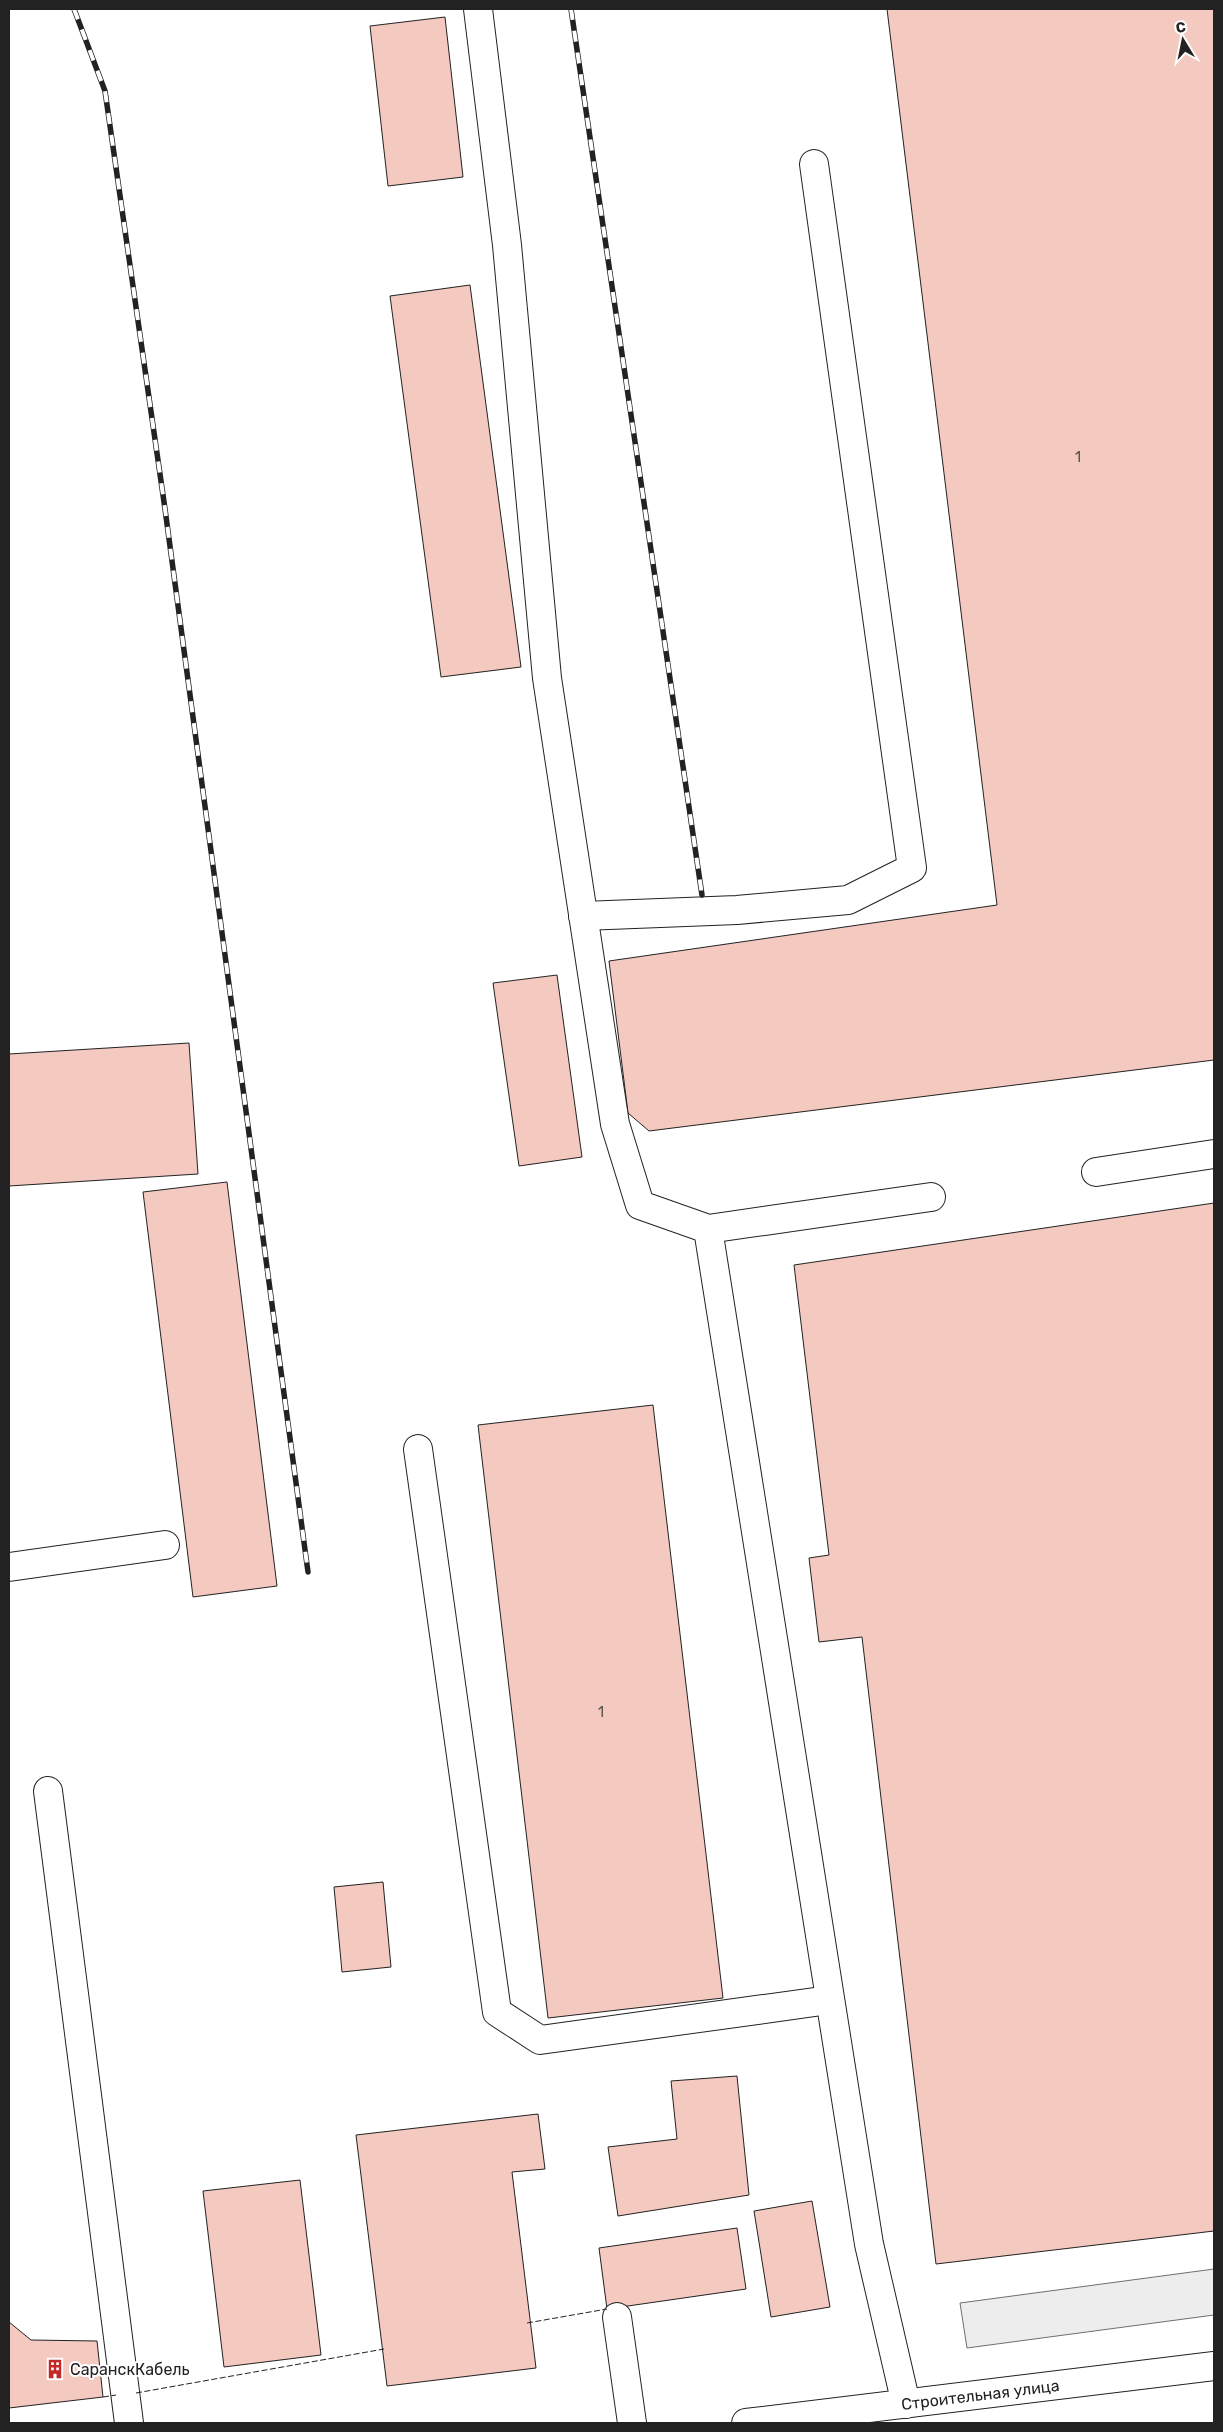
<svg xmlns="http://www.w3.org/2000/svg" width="1223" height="2432" viewBox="0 0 1223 2432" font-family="Rubik,sans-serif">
  <rect width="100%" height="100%" fill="#fff"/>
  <path fill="#ededed" stroke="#6f6f6f" d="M 1214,2269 L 1214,2315 L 967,2348 L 960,2303 Z"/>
  <path fill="#f3c9c0" stroke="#222" d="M 887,9 L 1214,9 L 1214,1060 L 649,1131 L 628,1113 L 609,961 L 997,905 Z
    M 445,17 L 463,177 L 388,186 L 370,26 Z
    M 470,285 L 521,667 L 441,677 L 390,296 Z
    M 557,975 L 582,1157 L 519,1166 L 493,983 Z
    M 189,1043 L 198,1174 L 9,1186 L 9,1054 Z
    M 227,1182 L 277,1586 L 193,1597 L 143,1192 Z
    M 1214,1203 L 1214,2231 L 936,2264 L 862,1637 L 819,1642 L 809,1558 L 829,1555 L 794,1265 Z
    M 653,1405 L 723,1998 L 548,2018 L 478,1425 Z
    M 383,1882 L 391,1967 L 342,1972 L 334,1887 Z
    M 737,2076 L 749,2195 L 618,2216 L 608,2147 L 677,2139 L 671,2081 Z
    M 538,2114 L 545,2169 L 512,2172 L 536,2368 L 387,2386 L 356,2135 Z
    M 300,2180 L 321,2355 L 224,2367 L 203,2191 Z
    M 812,2201 L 830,2307 L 771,2317 L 754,2211 Z
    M 737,2228 L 746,2289 L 607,2309 L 599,2248 Z
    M 9,2322 L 31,2340 L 97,2341 L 103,2397 L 9,2408 Z"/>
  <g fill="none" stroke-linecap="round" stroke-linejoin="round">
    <defs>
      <g id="minor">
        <path d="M 478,9 L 507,245 L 547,678 L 615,1124 L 640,1205 L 708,1229 L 931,1197"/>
        <path d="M 583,916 L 737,910 L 848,900 L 912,868 L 814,164"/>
        <path d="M 1096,1172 L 1214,1154"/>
        <path d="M 708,1229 L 869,2244 L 906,2404"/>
        <path d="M 418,1449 L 497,2012 L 540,2040 L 829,2000"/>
        <path d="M 9,1567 L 165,1545"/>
        <path d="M 48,1791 L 129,2423"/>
        <path d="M 617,2317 L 632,2423"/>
        <path id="s1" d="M 746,2423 L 1214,2366"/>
      </g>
    </defs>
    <use href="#minor" stroke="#222" stroke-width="30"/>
    <use href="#minor" stroke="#fff" stroke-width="28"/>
    <defs>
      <path id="rail" d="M 74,9 L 105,91 L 165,509 L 308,1572
        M 571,9 L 702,895"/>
    </defs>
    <use href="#rail" stroke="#222" stroke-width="5.5"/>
    <use href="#rail" stroke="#fff" stroke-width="4" stroke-dasharray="11" stroke-linecap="butt"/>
    <path stroke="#222" stroke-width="1" stroke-dasharray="6 2.5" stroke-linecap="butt" d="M 527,2323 L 607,2309
      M 136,2393 L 384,2349
      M 103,2397 L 116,2395"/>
  </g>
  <defs>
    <symbol id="building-bare" viewBox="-9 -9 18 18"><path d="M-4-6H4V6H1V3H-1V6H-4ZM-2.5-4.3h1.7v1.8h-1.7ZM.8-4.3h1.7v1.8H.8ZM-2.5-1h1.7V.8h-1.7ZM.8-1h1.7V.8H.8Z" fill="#c62828" stroke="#fff" stroke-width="2.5" paint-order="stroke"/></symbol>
  </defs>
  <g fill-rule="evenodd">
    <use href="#building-bare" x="41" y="2355" width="28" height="28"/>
  </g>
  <g text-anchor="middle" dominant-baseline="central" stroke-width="4" stroke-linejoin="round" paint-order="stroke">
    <g font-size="14" fill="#564c4a">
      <text x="1078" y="457">1</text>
      <text x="601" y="1712">1</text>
    </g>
    <g font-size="16" fill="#222" stroke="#fff" text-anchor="start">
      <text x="70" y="2369">СаранскКабель</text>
    </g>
    <g font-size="16" fill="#222" stroke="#fff">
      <text stroke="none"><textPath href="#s1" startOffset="236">Строительная улица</textPath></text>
    </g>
  </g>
  <rect width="1223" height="2432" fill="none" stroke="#222222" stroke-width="20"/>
  <g transform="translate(1183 40) rotate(350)" stroke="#ffffff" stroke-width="4" paint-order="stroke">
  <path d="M0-4L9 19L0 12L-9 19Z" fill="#222222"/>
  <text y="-8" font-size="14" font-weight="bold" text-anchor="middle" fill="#222222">С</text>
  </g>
</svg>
